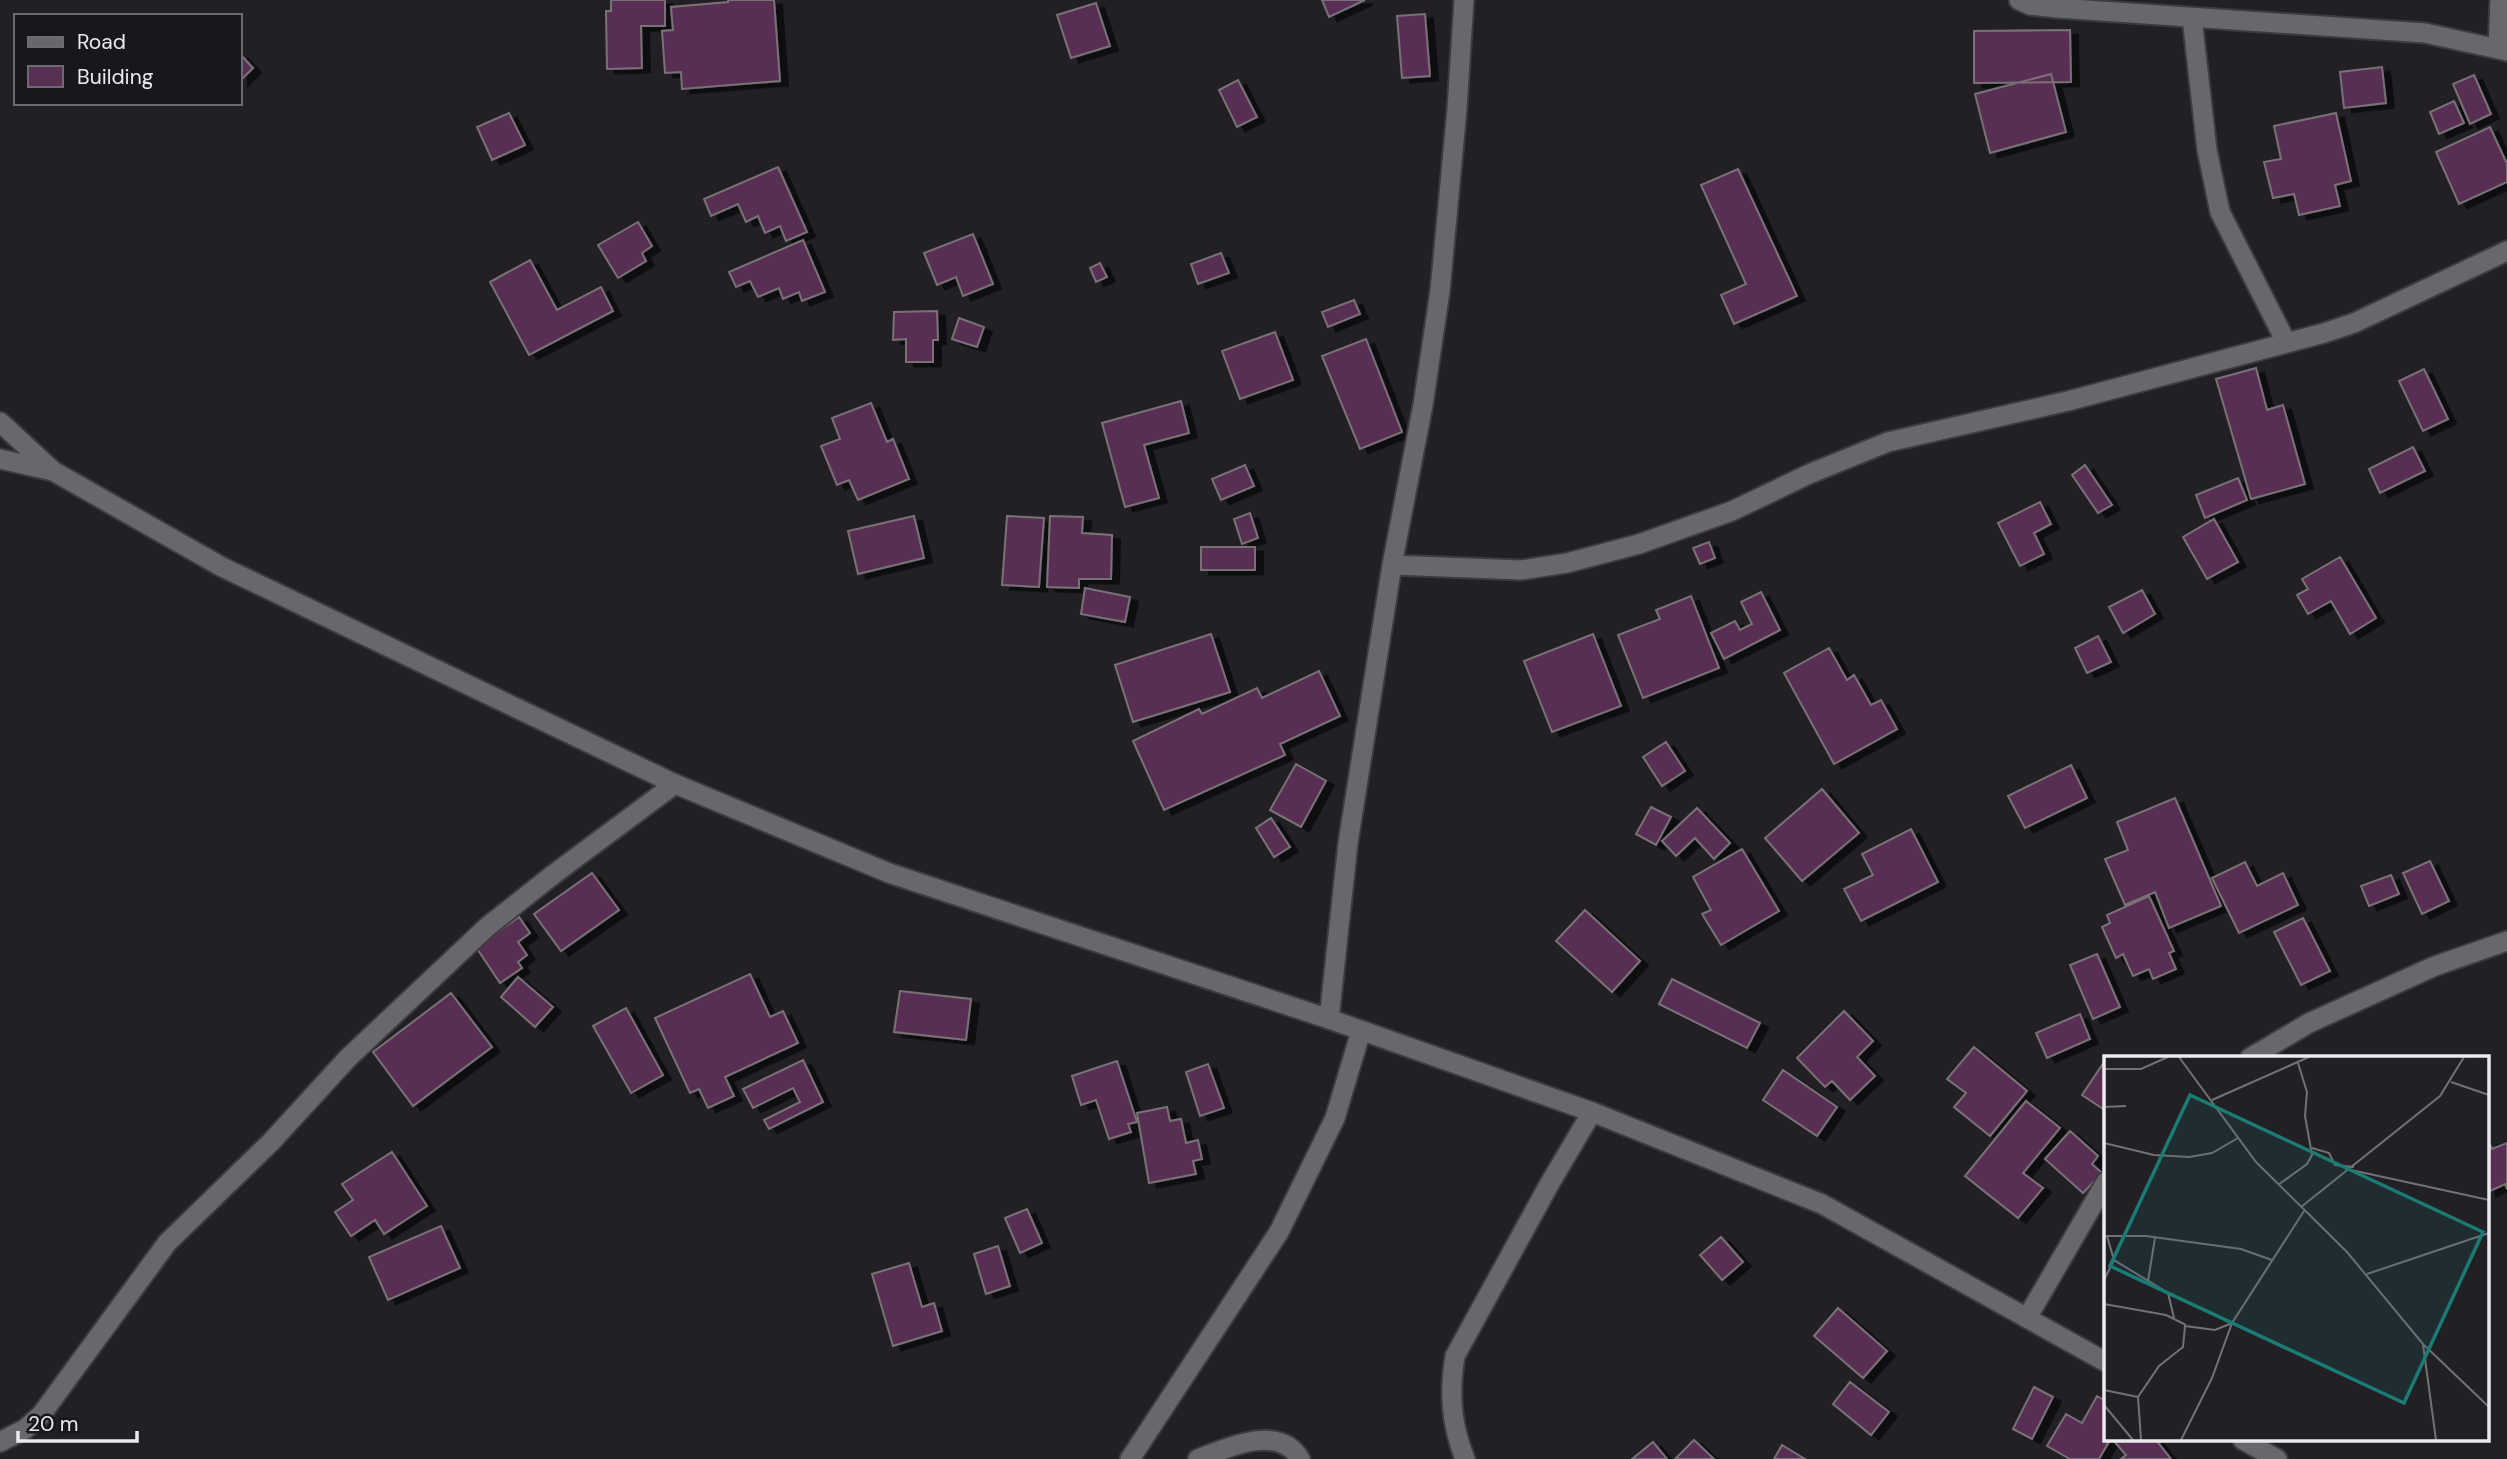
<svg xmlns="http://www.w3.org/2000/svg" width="2507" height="1459" viewBox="0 0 2507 1459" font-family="'DM Sans',sans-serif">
  <defs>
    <filter id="shadow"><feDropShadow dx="8" dy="4.5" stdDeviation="0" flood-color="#0009"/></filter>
  </defs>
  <rect width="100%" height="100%" fill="#222025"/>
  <path fill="#592f53" stroke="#787277" stroke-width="2" filter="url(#shadow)" d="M 611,0 L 665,0 L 665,26 L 641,26 L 642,68 L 607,69 L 606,11 L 611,11 Z
    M 728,0 L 774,0 L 780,81 L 682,89 L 681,72 L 665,73 L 662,31 L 673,30 L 671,7 L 728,2 Z
    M 1322,0 L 1365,0 L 1329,17 Z
    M 1096,3 L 1110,46 L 1071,58 L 1057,15 Z
    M 1425,14 L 1430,76 L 1402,78 L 1397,16 Z
    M 2070,30 L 2071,82 L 1974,83 L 1974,31 Z
    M 240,54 L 253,68 L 240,81 Z
    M 2382,67 L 2386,103 L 2344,108 L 2340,72 Z
    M 2051,74 L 2066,132 L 1990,153 L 1975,94 Z
    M 2474,75 L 2491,114 L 2470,124 L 2453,84 Z
    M 1238,80 L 1257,117 L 1237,127 L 1219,90 Z
    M 2454,101 L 2464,123 L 2439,134 L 2430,112 Z
    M 509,113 L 525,145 L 492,160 L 477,127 Z
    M 2336,113 L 2351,181 L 2335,185 L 2340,206 L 2299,215 L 2294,194 L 2273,198 L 2264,162 L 2281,159 L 2274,126 Z
    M 2490,127 L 2507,164 L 2507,182 L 2459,204 L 2436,152 Z
    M 778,167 L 807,232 L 786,241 L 780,226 L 765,233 L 758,216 L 746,222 L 738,204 L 711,216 L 704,199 Z
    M 1738,169 L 1797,296 L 1734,324 L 1721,295 L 1746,284 L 1701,185 Z
    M 638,222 L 652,246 L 642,253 L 646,261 L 618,278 L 598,245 Z
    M 973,234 L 993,284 L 963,296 L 956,277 L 937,285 L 924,253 Z
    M 803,240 L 825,292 L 802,301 L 799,292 L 783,299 L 779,288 L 758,297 L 750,281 L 736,287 L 729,272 Z
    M 1221,253 L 1229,273 L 1198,284 L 1191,264 Z
    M 530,260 L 557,310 L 601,287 L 613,311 L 529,355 L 490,282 Z
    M 1100,263 L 1107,277 L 1096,282 L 1090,268 Z
    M 1354,300 L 1360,314 L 1328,327 L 1322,312 Z
    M 937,311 L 938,340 L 933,340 L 933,362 L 906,362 L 906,339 L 893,340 L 894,312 Z
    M 959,318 L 984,327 L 977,347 L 952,339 Z
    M 1275,332 L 1293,380 L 1240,399 L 1222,351 Z
    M 1366,339 L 1402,432 L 1360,449 L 1322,356 Z
    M 2256,368 L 2267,410 L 2283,405 L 2305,484 L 2251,499 L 2216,379 Z
    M 2424,369 L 2448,419 L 2423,431 L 2399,381 Z
    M 1181,401 L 1189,433 L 1144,445 L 1159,498 L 1125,507 L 1102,423 Z
    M 871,403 L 887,442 L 893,439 L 909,479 L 858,500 L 849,480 L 837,485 L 821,446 L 840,439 L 832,418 Z
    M 2413,447 L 2425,471 L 2380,493 L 2369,469 Z
    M 1245,465 L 1254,486 L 1221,500 L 1212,479 Z
    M 2085,465 L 2112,505 L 2098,513 L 2072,475 Z
    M 2238,478 L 2247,500 L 2205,518 L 2196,495 Z
    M 2040,502 L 2051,524 L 2034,533 L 2044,554 L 2020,566 L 1998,523 Z
    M 1250,513 L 1258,538 L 1242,544 L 1234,519 Z
    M 914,516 L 924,558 L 858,574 L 848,531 Z
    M 1007,516 L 1044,518 L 1039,587 L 1002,585 Z
    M 1050,516 L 1083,517 L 1082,533 L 1112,535 L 1111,579 L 1079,579 L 1079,588 L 1047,587 Z
    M 2214,519 L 2238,562 L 2207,579 L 2183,537 Z
    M 1709,542 L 1715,558 L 1700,564 L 1693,548 Z
    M 1201,547 L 1255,547 L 1255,570 L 1201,570 Z
    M 2340,557 L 2376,618 L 2350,634 L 2331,601 L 2308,614 L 2297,595 L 2308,589 L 2302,579 Z
    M 1085,588 L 1130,597 L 1125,622 L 1081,614 Z
    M 2142,590 L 2155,614 L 2123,633 L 2109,607 Z
    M 1761,592 L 1780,630 L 1724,659 L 1711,633 L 1735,621 L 1740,630 L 1752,624 L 1741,602 Z
    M 1691,596 L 1719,668 L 1643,698 L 1618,635 L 1660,619 L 1656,610 Z
    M 1211,634 L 1230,692 L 1133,722 L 1115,665 Z
    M 1593,634 L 1621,706 L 1552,732 L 1524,661 Z
    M 2098,636 L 2111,662 L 2087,673 L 2075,648 Z
    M 1829,648 L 1847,680 L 1854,675 L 1871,705 L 1881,700 L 1897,729 L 1834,764 L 1784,673 Z
    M 1319,671 L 1340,716 L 1280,744 L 1285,755 L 1164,810 L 1133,741 L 1199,709 L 1202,714 L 1257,688 L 1262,698 Z
    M 1666,742 L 1685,771 L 1662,786 L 1643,757 Z
    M 1296,764 L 1326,781 L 1301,827 L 1270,810 Z
    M 2071,765 L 2087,798 L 2025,828 L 2008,796 Z
    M 1822,789 L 1859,833 L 1802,881 L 1765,838 Z
    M 2175,798 L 2221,906 L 2169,928 L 2155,892 L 2125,905 L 2105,859 L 2128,850 L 2117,822 Z
    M 1651,807 L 1671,817 L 1656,845 L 1636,834 Z
    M 1697,808 L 1730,843 L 1714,859 L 1695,838 L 1676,856 L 1662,841 Z
    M 1271,818 L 1290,847 L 1274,857 L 1256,828 Z
    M 1911,829 L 1938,882 L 1861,921 L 1844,889 L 1873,875 L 1862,854 Z
    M 1742,849 L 1779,911 L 1721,945 L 1702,914 L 1711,910 L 1693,877 Z
    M 2430,861 L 2449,901 L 2422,914 L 2403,873 Z
    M 2245,862 L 2257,886 L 2283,873 L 2298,905 L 2239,933 L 2212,878 Z
    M 592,873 L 619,910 L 561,951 L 534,914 Z
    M 2391,875 L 2399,894 L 2369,906 L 2361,886 Z
    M 2149,896 L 2174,951 L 2169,953 L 2176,969 L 2153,979 L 2149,969 L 2133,976 L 2123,954 L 2116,958 L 2102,927 L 2110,923 L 2107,915 Z
    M 1585,910 L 1640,961 L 1612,992 L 1556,941 Z
    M 519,917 L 530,933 L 518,942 L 527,955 L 518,962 L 522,968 L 500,983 L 476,947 Z
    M 2303,918 L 2330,971 L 2301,985 L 2274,932 Z
    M 2097,954 L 2120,1007 L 2093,1019 L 2070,965 Z
    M 750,974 L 770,1017 L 783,1011 L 798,1043 L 725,1077 L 734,1096 L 708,1108 L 699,1089 L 690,1093 L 655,1018 Z
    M 518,977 L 553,1007 L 535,1027 L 501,997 Z
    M 1672,979 L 1760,1023 L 1747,1048 L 1659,1004 Z
    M 900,991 L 971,999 L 966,1040 L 894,1032 Z
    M 451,993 L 492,1047 L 413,1106 L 373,1052 Z
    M 626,1008 L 663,1075 L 631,1093 L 593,1026 Z
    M 1844,1011 L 1873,1041 L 1857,1057 L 1875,1076 L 1850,1100 L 1832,1081 L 1825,1087 L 1797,1058 Z
    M 2080,1014 L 2090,1039 L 2047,1058 L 2036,1033 Z
    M 1974,1047 L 2027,1091 L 1990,1136 L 1954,1107 L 1966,1093 L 1947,1079 Z
    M 2106,1059 L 2106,1111 L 2082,1095 Z
    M 803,1060 L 823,1102 L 769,1129 L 764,1120 L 800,1102 L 793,1088 L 753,1108 L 743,1089 Z
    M 1117,1061 L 1137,1122 L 1128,1124 L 1131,1132 L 1109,1139 L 1096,1100 L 1081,1105 L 1072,1076 Z
    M 1208,1064 L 1224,1108 L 1200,1116 L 1186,1072 Z
    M 1783,1070 L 1837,1107 L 1817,1136 L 1763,1100 Z
    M 2026,1101 L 2060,1128 L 2023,1173 L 2043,1188 L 2018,1218 L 1965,1176 Z
    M 1167,1107 L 1170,1121 L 1181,1119 L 1186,1143 L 1198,1140 L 1202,1159 L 1193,1161 L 1196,1174 L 1149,1183 L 1137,1113 Z
    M 2070,1131 L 2098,1156 L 2092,1164 L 2102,1173 L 2083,1193 L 2045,1159 Z
    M 2488,1140 L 2492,1149 L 2507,1143 L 2507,1189 L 2505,1184 L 2488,1192 Z
    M 392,1152 L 427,1206 L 384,1234 L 375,1220 L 351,1236 L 335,1212 L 353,1200 L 342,1184 Z
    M 1027,1209 L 1042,1243 L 1020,1253 L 1005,1218 Z
    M 441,1226 L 460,1268 L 388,1300 L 369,1257 Z
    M 1721,1237 L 1743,1262 L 1722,1280 L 1700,1255 Z
    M 998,1246 L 1010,1286 L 986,1294 L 974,1254 Z
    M 909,1263 L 922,1307 L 934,1303 L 942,1331 L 893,1346 L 872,1274 Z
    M 1838,1308 L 1887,1351 L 1863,1378 L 1814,1336 Z
    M 1850,1382 L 1889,1412 L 1871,1435 L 1833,1404 Z
    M 2034,1387 L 2053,1397 L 2032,1439 L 2013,1429 Z
    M 2097,1396 L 2106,1401 L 2106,1440 L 2110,1440 L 2099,1459 L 2070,1459 L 2047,1446 L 2066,1414 L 2082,1423 Z
    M 1694,1440 L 1714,1459 L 1675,1459 Z
    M 2116,1440 L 2156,1440 L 2171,1459 L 2121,1459 L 2126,1455 L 2114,1441 Z
    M 1653,1442 L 1667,1459 L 1632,1459 Z
    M 1782,1445 L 1805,1459 L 1774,1459 Z"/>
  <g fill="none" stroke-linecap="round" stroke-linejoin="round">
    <defs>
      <path id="minor" d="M 2019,0 L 2030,5 L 2057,8 L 2425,33 L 2507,51
        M 2192,18 L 2207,150 L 2220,212 L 2286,342
        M 2498,48 L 2500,0
        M 0,459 L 53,471
        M 1392,565 L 1521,570 L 1567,563 L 1639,544 L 1732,511 L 1809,474 L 1888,442 L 2068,401 L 2324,333 L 2354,323 L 2507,251
        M 1329,1019 L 1348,843 L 1392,565 L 1423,405 L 1440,291 L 1457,109 L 1464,0
        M 2250,1058 L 2309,1023 L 2435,966 L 2507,941
        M 2027,1318 L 2106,1182
        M 0,1442 L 25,1429 L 41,1415 L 167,1243 L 271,1142 L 348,1058 L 487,927 L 554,874 L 675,784
        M 1130,1459 L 1279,1232 L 1335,1118 L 1361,1031
        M 1198,1459 C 1227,1448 1279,1423 1300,1459
        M 1465,1459 C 1451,1424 1449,1393 1455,1356 L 1550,1183 L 1592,1112"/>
      <path id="tertiary" d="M 0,422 L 53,471 L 222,567 L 675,784 L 889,873 L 1329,1019 L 1592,1112 L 1822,1204 L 2106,1362
        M 2243,1440 L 2277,1459"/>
    </defs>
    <use href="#minor" stroke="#3d3b3f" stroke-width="23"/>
    <use href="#tertiary" stroke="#3d3b3f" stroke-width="23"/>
    <use href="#minor" stroke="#69676d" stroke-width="19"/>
    <use href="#tertiary" stroke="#69676d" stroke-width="19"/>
  </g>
  <g transform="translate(2104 1056)">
    <rect width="385" height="385" fill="#222025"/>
    <path fill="none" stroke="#727175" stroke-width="2" d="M 75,1 L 152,106 L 243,196 L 319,288 L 332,384M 0,13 L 37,13 L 64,1M 347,26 L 385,39M 108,44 L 205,1M 0,51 L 22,50M 0,87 L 50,99 L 85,101 L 108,97 L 134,82M 208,92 L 225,97 L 231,109 L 250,111M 247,114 L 385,144M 174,129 L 203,108 L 208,99 L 201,60 L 203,36 L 194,7M 197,151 L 336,40 L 360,1M 0,180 L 42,180 L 137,193 L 168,204M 3,180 L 10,204 L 64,237 L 70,262M 263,218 L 385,177M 0,224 L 10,204M 44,225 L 51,182M 0,248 L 62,259 L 82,269M 320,289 L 385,351M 0,334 L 34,341M 0,349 L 29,384M 37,384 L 34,341 L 55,310 L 79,291 L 81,270 L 111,274 L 128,267M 77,384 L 108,322 L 128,267 L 200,155"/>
    <path fill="#1a7c74" fill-opacity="0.15" stroke="#1a7c74" stroke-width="3.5" d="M 86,39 L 379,176 L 300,347 L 6,210 Z"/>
    <rect width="385" height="385" fill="none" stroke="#ebeaed" stroke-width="3.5"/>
  </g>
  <rect x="14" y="14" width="228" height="91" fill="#19171c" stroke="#6d6b70" stroke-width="2"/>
  <rect x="28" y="37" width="35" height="10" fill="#69676d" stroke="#6d6b70" stroke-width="2"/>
  <text x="77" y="49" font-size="21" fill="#ebeaed">Road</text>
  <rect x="28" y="66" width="35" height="21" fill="#592f53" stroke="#6d6b70" stroke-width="2"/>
  <text x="77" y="84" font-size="21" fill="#ebeaed">Building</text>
  <path d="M18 1431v10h119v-10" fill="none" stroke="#ebeaed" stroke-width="3.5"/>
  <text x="28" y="1431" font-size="21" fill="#ebeaed" stroke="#19171c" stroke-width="5" paint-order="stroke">20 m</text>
</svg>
